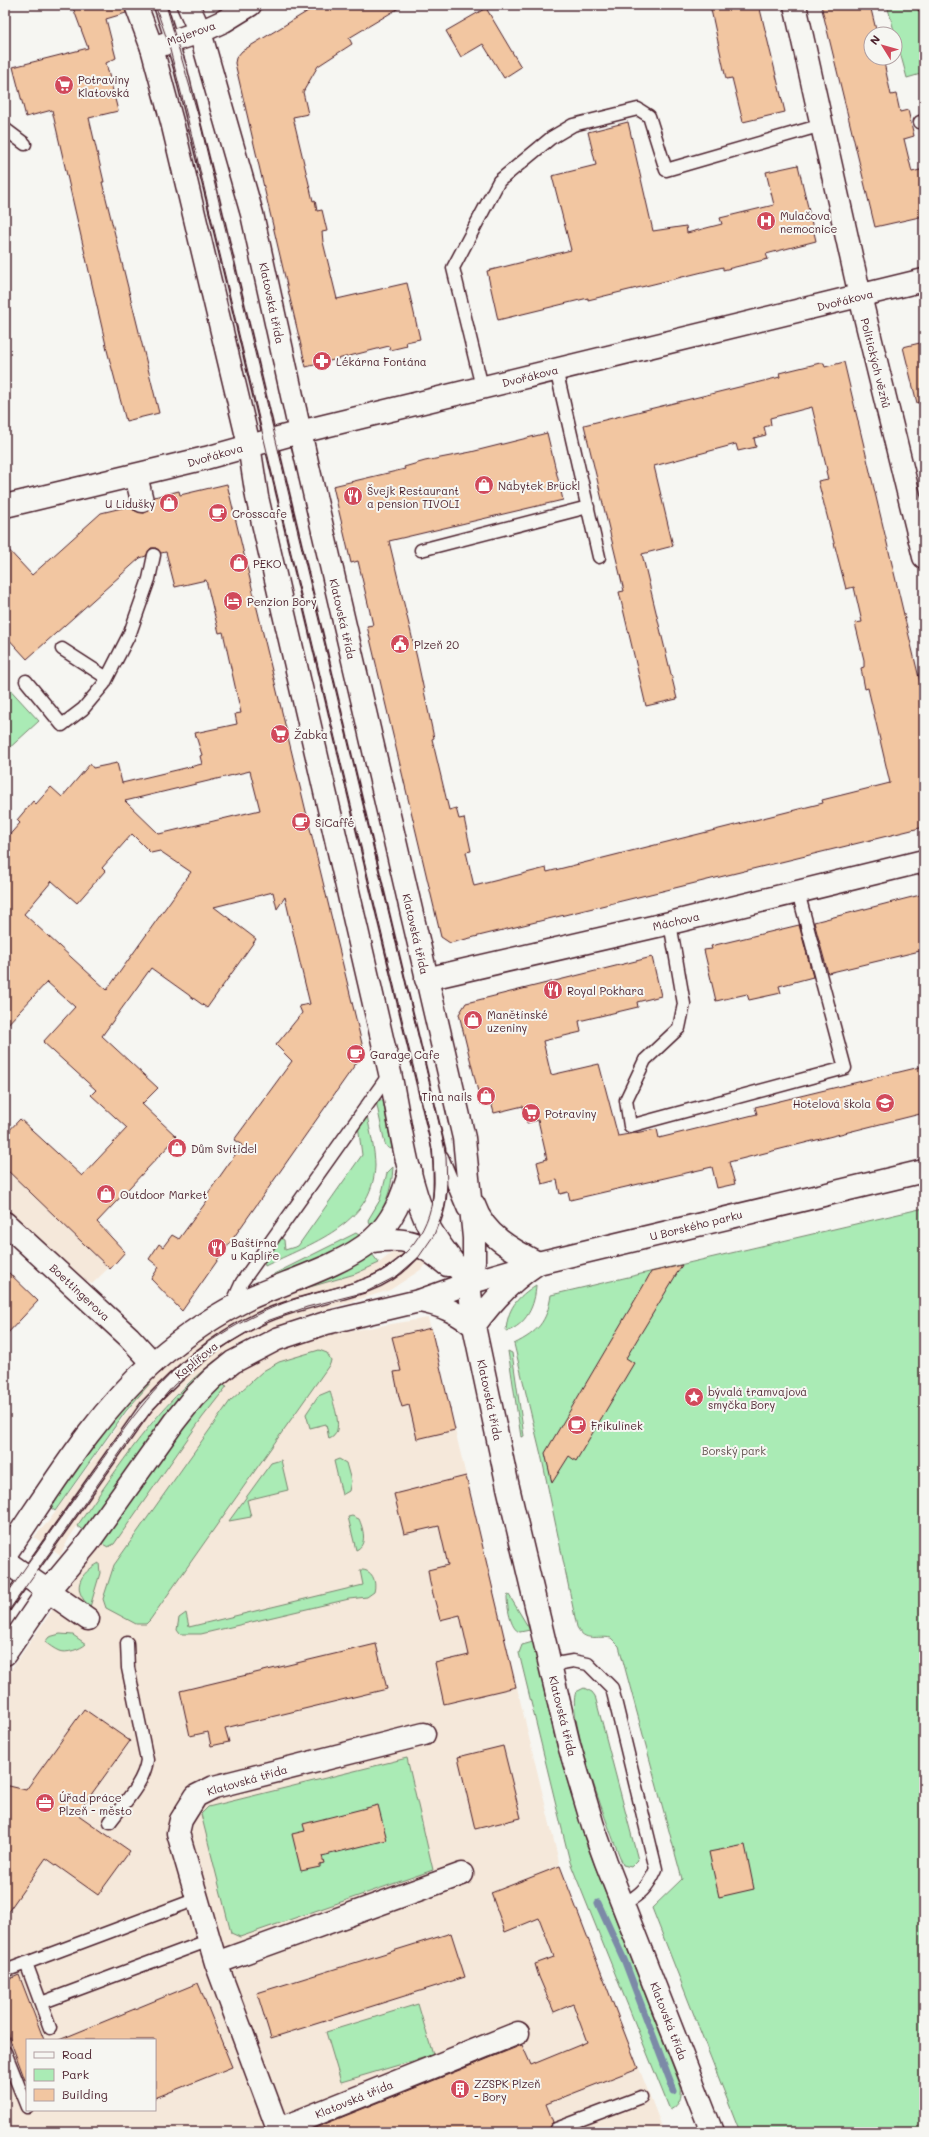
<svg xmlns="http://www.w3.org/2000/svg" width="929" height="2137" viewBox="0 0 929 2137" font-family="Mali,sans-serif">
  <rect width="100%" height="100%" fill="#f6f6f2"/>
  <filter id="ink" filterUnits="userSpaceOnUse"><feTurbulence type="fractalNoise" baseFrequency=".025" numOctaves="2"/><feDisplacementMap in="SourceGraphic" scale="8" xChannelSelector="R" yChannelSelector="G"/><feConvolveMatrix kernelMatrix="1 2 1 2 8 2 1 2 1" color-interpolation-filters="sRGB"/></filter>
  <g filter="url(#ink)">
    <path fill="#f5e8da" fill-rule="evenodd" d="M 5,1137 L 97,1223 L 125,1252 L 92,1284 L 74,1273 L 5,1207 Z
      M 398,1248 L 430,1261 L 419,1271 L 390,1290 L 301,1317 L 262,1332 L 237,1345 L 186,1384 L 151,1422 L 69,1538 L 61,1554 L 62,1557 L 34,1537 L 48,1522 L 142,1392 L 152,1380 L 185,1350 L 210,1331 L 247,1311 L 288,1292 L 342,1278 L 367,1269 L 379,1263 Z
      M 428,1318 L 560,1866 L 664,2132 L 557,2132 L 518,2033 L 272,2132 L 5,2132 L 5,1678 L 186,1418 L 238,1370 L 272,1351 L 325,1335 ZM 27,2040 L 155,2040 L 155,2110 L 27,2110 Z"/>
    <path fill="#aaebb5" stroke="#7a8570" d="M 887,5 L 924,5 L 924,73 L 907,78 Z
      M 5,684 L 39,721 L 5,752 Z
      M 379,1099 L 383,1101 L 392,1149 L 388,1148 L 385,1144 L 376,1101 Z
      M 367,1115 C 370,1132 375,1149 375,1166 C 373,1225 309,1244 265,1266 L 264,1261 L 279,1239 L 281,1238 L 284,1240 L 285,1250 L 298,1246 L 362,1155 L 358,1125 Z
      M 393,1167 C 392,1190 385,1208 371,1226 L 368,1220 L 380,1200 L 387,1173 Z
      M 924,1208 L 924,2132 L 740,2132 L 652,1908 L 682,1879 L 619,1646 L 611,1638 C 597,1635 585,1643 577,1627 L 542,1459 L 514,1344 C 538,1332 547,1322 551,1295 Z
      M 356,1233 L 360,1236 L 323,1258 L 273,1277 L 274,1274 Z
      M 372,1254 L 379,1263 L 355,1274 L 296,1291 Z
      M 536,1285 C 535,1306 527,1324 506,1332 C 507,1309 517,1297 536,1285 Z
      M 319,1350 L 327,1353 L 331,1360 L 330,1364 L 150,1620 L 146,1624 L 136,1624 L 106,1608 L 103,1599 L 114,1565 L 230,1401 L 263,1371 L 279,1362 Z
      M 508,1351 L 512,1353 L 524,1436 L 521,1437 Z
      M 216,1360 L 219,1362 L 87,1533 L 77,1526 C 119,1467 157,1405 216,1360 Z
      M 151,1377 L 151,1382 L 126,1411 L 55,1511 L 50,1507 L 109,1425 Z
      M 221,1384 L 227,1386 L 202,1418 L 114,1544 L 108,1547 L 99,1542 L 186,1418 Z
      M 330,1391 C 333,1404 346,1433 329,1439 L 326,1424 L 310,1428 L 306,1414 L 318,1396 Z
      M 339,1459 L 346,1463 L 351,1481 L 349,1491 L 342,1495 L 334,1461 Z
      M 281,1460 L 288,1490 L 247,1500 L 251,1517 L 229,1521 L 271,1463 Z
      M 352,1516 L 359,1519 C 363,1528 368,1545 356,1550 L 348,1517 Z
      M 99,1563 L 100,1573 L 90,1607 C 71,1589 79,1574 99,1563 Z
      M 360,1570 C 372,1569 377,1581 374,1592 L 367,1597 L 349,1599 L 201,1634 L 180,1634 L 177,1630 L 179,1618 L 186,1613 L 189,1627 L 363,1585 Z
      M 509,1595 L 530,1630 L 520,1632 C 510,1630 507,1605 507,1596 Z
      M 60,1634 L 73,1635 L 86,1644 C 81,1649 66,1654 59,1651 C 54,1649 49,1645 45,1642 L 49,1637 Z
      M 533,1642 L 557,1746 L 586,1843 L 681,2087 C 682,2097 680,2105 670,2110 L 570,1862 L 519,1653 L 522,1645 Z
      M 584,1688 L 592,1692 L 595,1696 L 638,1860 L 631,1867 L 623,1865 C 612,1837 565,1716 576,1692 Z
      M 407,1758 L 433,1870 L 240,1937 L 231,1933 L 201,1814 L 208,1807 Z
      M 418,2004 L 433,2055 L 341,2082 L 326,2032 Z"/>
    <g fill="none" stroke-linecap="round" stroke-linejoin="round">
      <path stroke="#7b8aa7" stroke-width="7" d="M 598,1903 L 625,1962 L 674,2091"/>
    </g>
    <path fill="#f2c6a1" stroke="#4a1f2b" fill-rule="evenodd" d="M 72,5 L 124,5 L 126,13 L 106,19 L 116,58 L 106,63 L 118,111 L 89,118 L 104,182 L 102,182 L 159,413 L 126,421 L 108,354 L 52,110 L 26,117 L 13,67 L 88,48 Z
      M 318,5 L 404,5 L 349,38 L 352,44 L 318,66 L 303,92 L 308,114 L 293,117 L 313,201 L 315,200 L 317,211 L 322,210 L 327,231 L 322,232 L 323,242 L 337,299 L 407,283 L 420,339 L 406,342 L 407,346 L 390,350 L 389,346 L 306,367 L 235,63 L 236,58 L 242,51 Z
      M 710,5 L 759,5 L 785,112 L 743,122 L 732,78 L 726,79 Z
      M 821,5 L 870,5 L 877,34 L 871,34 L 871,58 L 883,58 L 891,95 L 896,94 L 900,112 L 908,110 L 914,136 L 904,139 L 912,172 L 924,169 L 924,216 L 875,227 Z
      M 486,8 L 521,67 L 504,78 L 483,44 L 461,57 L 446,31 Z
      M 628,122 L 653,231 L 686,226 L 687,233 L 722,224 L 720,218 L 774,205 L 766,172 L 798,165 L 816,241 L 766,254 L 768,259 L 723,270 L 723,267 L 588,300 L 588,298 L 498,320 L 487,271 L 571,250 L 552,176 L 596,165 L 588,132 Z
      M 924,342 L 924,402 L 917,403 L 903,347 Z
      M 844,362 L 924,699 L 924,827 L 450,943 L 441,937 L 367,626 L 373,625 L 358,561 L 351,563 L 333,486 L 405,469 L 404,467 L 425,461 L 471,452 L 547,433 L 563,500 L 389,541 L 417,658 L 434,738 L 432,739 L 449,810 L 456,808 L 459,819 L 464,818 L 471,851 L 466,852 L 474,886 L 546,868 L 547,872 L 823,803 L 822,800 L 890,783 L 868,688 L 865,689 L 861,668 L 864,667 L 864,660 L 855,623 L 862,622 L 854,587 L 846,589 L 818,481 L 828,479 L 826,471 L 827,470 L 812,407 L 770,418 L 771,425 L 764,427 L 766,435 L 754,438 L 756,447 L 738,451 L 736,444 L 654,466 L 673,546 L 642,554 L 677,699 L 646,706 L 619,592 L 624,591 L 584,425 L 780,377 L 779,373 L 820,363 L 824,363 L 825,367 Z
      M 227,484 L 364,1052 L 182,1311 L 151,1279 L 159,1267 L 149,1259 L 159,1244 L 163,1247 L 172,1235 L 179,1239 L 209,1198 L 206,1196 L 242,1145 L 234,1140 L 292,1061 L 276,1045 L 302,1013 L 299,1006 L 310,1004 L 300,963 L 285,897 L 277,909 L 273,892 L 214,907 L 256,939 L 207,1008 L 151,968 L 102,1036 L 158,1088 L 142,1104 L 177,1137 L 97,1222 L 125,1252 L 110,1269 L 5,1168 L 5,1135 L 20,1119 L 82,1176 L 127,1128 L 91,1095 L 96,1090 L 43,1042 L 75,1007 L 47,982 L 5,1027 L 5,840 L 20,823 L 17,820 L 33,801 L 36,804 L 51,787 L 62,797 L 90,764 L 93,768 L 117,763 L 122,783 L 202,764 L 200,756 L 202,755 L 195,733 L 237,724 L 235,714 L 241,713 L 223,632 L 219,633 L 206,580 L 175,587 L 166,552 L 161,553 L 156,548 L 151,548 L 146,556 L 140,558 L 27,659 L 5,635 L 5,546 L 32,575 L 101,513 L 130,506 L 130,503 L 133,510 L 144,513 L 150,510 L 154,505 L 154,497 L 179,491 L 180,495 ZM 250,771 L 260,810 L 159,834 L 125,801 ZM 132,834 L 151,853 L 160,851 L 191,872 L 107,990 L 24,914 L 52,881 L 77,903 L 105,871 L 102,868 Z
      M 924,894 L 924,950 L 828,973 L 814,922 Z
      M 799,925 L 813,977 L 779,986 L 781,993 L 749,1000 L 747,994 L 716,1001 L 704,950 L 712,949 L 711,946 Z
      M 652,957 L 661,996 L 637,1002 L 638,1007 L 579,1021 L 581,1032 L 543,1041 L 551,1075 L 599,1064 L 618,1136 L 657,1129 L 659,1138 L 757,1114 L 755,1107 L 924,1066 L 924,1113 L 729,1162 L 735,1184 L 717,1188 L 712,1167 L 570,1200 L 568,1192 L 560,1194 L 557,1180 L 542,1184 L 537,1162 L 547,1159 L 538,1120 L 527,1123 L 523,1106 L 494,1113 L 491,1102 L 481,1104 L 459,1014 L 466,1003 Z
      M 682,1265 L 626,1358 L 634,1363 L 576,1461 L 569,1456 L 552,1483 L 545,1453 L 645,1283 L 651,1272 Z
      M 5,1269 L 38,1301 L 5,1336 Z
      M 431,1328 L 455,1430 L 417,1439 L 409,1405 L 402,1407 L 399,1397 L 394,1372 L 401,1371 L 392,1337 Z
      M 466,1476 L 516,1687 L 444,1704 L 435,1663 L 469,1655 L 460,1615 L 440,1620 L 430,1583 L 428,1570 L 448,1565 L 439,1526 L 404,1534 L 394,1494 Z
      M 376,1644 L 387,1689 L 225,1728 L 229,1742 L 211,1746 L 208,1732 L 190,1736 L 180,1691 Z
      M 84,1709 L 130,1741 L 77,1814 L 130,1851 L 98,1895 L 46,1858 L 5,1916 L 5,1785 L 26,1790 Z
      M 503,1746 L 521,1818 L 475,1829 L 458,1757 Z
      M 378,1805 L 387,1840 L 322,1856 L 324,1863 L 320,1864 L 320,1867 L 301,1871 L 292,1834 L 305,1831 L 303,1824 Z
      M 745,1845 L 754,1889 L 719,1897 L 709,1852 Z
      M 560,1866 L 638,2068 L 546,2104 L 553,2122 L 549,2127 L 549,2132 L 305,2132 L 522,2045 L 531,2065 L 587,2042 L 573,2004 L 554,2012 L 539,1977 L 535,1964 L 554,1957 L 539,1918 L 505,1932 L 491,1893 Z
      M 451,1933 L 465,1977 L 271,2038 L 257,1993 Z
      M 19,1975 L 44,2040 L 27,2040 L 27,2079 L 25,2080 L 5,2026 L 5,1981 Z
      M 198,1983 L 232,2067 L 155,2098 L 155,2040 L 59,2040 Z"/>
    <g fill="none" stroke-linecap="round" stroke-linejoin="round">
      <defs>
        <path id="service" d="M 923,5 L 924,6
          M 920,122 L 924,121
          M 5,129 L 25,144
          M 556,369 L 599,557
          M 482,387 L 453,268 L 499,181 L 551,138 L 573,125 L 638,109 L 649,116 L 666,170 L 822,125
          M 421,550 L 588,507
          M 62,649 L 107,678
          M 26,681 L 62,725 L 83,709 L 104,684 L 130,633 L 149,579 L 154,555
          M 670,923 L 684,1004 L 679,1028 L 645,1060 L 626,1100 L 630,1126 L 845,1068 L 798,892
          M 442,1157 L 464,1210
          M 231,1306 L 242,1282 L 390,1073
          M 5,1606 L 146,1407 C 179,1372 214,1340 257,1320 C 292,1303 331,1298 367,1285 C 400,1273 430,1243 438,1207 C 442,1189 440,1169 439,1150 L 213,200 L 180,67 L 160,5
          M 550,1665 L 573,1661 L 588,1664 L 612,1688 L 656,1869 C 647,1889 640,1894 623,1905
          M 110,1822 C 124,1803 144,1783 147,1760 L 128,1668 L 127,1643
          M 26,1963 L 50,2028
          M 5,1971 L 197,1899
          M 41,2003 L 210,1940
          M 5,2052 L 27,2107
          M 556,2129 L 641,2097"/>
        <path id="minor" d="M 795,5 L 860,296 L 924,557
          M 152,48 L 200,32 L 224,21 L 250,5
          M 136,475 L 142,501
          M 5,506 L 206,458 L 300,432 L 924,280
          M 426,979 L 670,923 L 924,861
          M 5,1223 L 129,1337 L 153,1363
          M 469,1283 L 538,1263 L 924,1171
          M 5,1561 L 88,1619
          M 216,1963 L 462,1874
          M 279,2129 L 518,2033
          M 279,2132 L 216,1963 L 178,1833 L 181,1820 L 196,1796 L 214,1787 L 424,1734"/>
        <path id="tertiary" d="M 5,1555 C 51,1488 93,1416 154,1362 C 184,1336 216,1314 252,1297 C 286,1282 345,1264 372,1240 C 393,1222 403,1196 410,1170
          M 5,1654 L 48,1591 L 88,1543 L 174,1422 L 193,1398 L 213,1378 L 233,1362 L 277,1339 L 326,1323 L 419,1301 L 469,1283"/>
        <path id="secondary" d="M 136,5 L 152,48 L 172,122 L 249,445 L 257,497 L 390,1073 C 400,1122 406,1175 426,1221 C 436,1243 455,1263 469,1283
          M 188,5 L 200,32 L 252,214 L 300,432 L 464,1138 L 474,1238 L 474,1261 L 469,1283 L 474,1326 L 508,1487 L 569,1745 L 593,1826 L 606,1862 L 712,2132
          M 474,1205 C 484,1235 512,1250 538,1263
          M 372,1241 C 407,1237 420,1242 447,1265
          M 419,1301 C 441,1305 457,1312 474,1326
          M 474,1326 C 492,1301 512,1280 538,1263"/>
      </defs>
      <use href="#service" stroke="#4a1f2b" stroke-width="15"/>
      <use href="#minor" stroke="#4a1f2b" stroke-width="25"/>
      <use href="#tertiary" stroke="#4a1f2b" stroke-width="25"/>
      <use href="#secondary" stroke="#4a1f2b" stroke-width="25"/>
      <use href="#service" stroke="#f6f6f2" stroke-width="12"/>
      <use href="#minor" stroke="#f6f6f2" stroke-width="22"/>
      <use href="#tertiary" stroke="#f6f6f2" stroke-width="22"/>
      <use href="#secondary" stroke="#f6f6f2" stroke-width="22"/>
      <path stroke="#4a1f2b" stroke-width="1" d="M 5,1597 C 35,1553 66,1510 97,1467 C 129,1422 160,1376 206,1344 C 234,1325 263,1310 295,1299 C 338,1285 384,1282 414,1243 C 442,1206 435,1162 426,1120 L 188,120 L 168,42 L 155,5
        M 5,1616 L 136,1430 L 174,1385 L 214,1352 L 267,1321 L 307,1307 L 366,1292 L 397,1276 L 418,1258 L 434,1235 L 445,1206 L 447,1186 L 446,1157 L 442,1136 L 199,118 L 166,5"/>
    </g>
  </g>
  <defs>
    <symbol id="supermarket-disc" viewBox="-11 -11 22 22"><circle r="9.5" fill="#d1495b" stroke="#f6f6f2"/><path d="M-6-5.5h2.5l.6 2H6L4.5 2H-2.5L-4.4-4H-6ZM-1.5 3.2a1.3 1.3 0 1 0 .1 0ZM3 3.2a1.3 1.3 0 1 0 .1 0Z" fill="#fff"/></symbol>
    <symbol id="hospital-disc" viewBox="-11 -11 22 22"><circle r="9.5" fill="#d1495b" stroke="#f6f6f2"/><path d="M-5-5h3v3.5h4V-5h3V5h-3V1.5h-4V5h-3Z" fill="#fff"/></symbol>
    <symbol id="pharmacy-disc" viewBox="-11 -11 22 22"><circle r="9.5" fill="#d1495b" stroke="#f6f6f2"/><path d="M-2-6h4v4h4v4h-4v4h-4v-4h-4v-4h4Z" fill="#fff"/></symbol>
    <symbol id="shop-disc" viewBox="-11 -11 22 22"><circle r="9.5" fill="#d1495b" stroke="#f6f6f2"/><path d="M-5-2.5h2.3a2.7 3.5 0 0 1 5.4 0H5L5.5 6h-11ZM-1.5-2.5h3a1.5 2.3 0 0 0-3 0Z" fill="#fff"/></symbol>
    <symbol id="restaurant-disc" viewBox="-11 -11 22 22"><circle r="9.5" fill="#d1495b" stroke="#f6f6f2"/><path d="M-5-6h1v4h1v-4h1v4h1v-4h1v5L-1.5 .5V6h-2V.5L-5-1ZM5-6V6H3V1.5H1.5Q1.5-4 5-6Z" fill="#fff"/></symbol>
    <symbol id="cafe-disc" viewBox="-11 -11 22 22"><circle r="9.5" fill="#d1495b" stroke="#f6f6f2"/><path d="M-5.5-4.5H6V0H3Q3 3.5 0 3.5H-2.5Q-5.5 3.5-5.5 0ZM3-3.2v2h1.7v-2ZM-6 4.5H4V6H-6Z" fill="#fff"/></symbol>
    <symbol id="hotel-disc" viewBox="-11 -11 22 22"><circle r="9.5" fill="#d1495b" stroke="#f6f6f2"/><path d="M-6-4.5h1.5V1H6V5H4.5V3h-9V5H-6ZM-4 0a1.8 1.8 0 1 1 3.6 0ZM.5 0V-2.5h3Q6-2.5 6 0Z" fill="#fff"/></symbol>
    <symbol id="civic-disc" viewBox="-11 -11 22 22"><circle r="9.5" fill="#d1495b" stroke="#f6f6f2"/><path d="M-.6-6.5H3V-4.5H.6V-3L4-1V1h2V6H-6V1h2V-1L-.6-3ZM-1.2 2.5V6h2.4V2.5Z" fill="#fff"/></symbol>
    <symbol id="school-disc" viewBox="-11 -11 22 22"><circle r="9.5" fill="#d1495b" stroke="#f6f6f2"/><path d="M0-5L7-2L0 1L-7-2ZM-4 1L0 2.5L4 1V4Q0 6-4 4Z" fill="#fff"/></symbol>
    <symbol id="sight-disc" viewBox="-11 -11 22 22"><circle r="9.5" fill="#d1495b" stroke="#f6f6f2"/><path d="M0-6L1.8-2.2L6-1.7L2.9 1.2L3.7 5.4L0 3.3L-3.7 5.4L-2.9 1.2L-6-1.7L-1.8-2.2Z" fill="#fff"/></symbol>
    <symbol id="office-disc" viewBox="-11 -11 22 22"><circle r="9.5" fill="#d1495b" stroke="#f6f6f2"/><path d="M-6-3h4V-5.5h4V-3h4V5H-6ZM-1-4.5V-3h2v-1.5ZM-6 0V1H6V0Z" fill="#fff"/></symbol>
    <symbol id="building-disc" viewBox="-11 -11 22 22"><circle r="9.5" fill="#d1495b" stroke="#f6f6f2"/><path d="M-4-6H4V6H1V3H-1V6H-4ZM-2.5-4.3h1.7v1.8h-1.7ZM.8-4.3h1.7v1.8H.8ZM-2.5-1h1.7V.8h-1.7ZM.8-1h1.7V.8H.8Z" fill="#fff"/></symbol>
  </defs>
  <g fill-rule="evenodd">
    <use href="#supermarket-disc" x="53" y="74" width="22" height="22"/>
    <use href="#hospital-disc" x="755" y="210" width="22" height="22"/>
    <use href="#pharmacy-disc" x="311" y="350" width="22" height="22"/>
    <use href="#shop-disc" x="473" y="474" width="22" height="22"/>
    <use href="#restaurant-disc" x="342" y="485" width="22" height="22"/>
    <use href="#shop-disc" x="158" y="492" width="22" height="22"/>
    <use href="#cafe-disc" x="207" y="502" width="22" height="22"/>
    <use href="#shop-disc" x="228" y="552" width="22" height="22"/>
    <use href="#hotel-disc" x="222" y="590" width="22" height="22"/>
    <use href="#civic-disc" x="389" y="633" width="22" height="22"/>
    <use href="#supermarket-disc" x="269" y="723" width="22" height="22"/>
    <use href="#cafe-disc" x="290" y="811" width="22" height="22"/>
    <use href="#restaurant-disc" x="542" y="979" width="22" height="22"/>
    <use href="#shop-disc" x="462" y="1009" width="22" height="22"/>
    <use href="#cafe-disc" x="345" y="1043" width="22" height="22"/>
    <use href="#shop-disc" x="475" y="1085" width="22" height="22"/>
    <use href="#school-disc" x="874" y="1092" width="22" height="22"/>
    <use href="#supermarket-disc" x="520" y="1102" width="22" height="22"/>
    <use href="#shop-disc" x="166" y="1137" width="22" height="22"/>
    <use href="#shop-disc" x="95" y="1183" width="22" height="22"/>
    <use href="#restaurant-disc" x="206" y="1237" width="22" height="22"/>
    <use href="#sight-disc" x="683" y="1386" width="22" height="22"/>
    <use href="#cafe-disc" x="566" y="1414" width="22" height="22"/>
    <use href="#office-disc" x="34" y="1792" width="22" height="22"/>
    <use href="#building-disc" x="449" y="2078" width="22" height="22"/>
  </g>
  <g text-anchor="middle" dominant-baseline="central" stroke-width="4" stroke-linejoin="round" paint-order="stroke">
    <g font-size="11" fill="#4a1f2b" stroke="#f6f6f2">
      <text transform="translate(191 33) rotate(-20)">Majerova</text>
      <text transform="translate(845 300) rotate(-14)">Dvořákova</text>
      <text transform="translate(272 303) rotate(78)">Klatovská třída</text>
      <text transform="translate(876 363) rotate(76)">Politických vězňů</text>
      <text transform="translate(530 376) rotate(-14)">Dvořákova</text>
      <text transform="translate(215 455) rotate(-16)">Dvořákova</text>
      <text transform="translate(343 619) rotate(77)">Klatovská třída</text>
      <text transform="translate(676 921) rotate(-13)">Máchova</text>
      <text transform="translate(416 934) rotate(77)">Klatovská třída</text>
      <text transform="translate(696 1225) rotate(-14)">U Borského parku</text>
      <text transform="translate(80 1292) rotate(43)">Boettingerova</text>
      <text transform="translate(196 1360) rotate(-39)">Kaplířova</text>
      <text transform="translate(490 1400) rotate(78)">Klatovská třída</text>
      <text transform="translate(563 1716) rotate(76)">Klatovská třída</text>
      <text transform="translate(247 1780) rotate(-16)">Klatovská třída</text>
      <text transform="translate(669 2021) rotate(69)">Klatovská třída</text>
      <text transform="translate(354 2099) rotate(-22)">Klatovská třída</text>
    </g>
    <g font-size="11" fill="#4a1f2b" stroke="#f6f6f2" text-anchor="start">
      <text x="78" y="79">Potraviny<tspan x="78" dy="13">Klatovská</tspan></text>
      <text x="780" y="215">Mulačova<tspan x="780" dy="13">nemocnice</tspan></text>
      <text x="336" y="361">Lékárna Fontána</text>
      <text x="498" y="485">Nábytek Brückl</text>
      <text x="367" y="490">Švejk Restaurant<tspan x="367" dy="13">a pension TIVOLI</tspan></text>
      <text x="155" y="503" text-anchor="end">U Lidušky</text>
      <text x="232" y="513">Crosscafe</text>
      <text x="253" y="563">PEKO</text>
      <text x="247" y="601">Penzion Bory</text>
      <text x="414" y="644">Plzeň 20</text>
      <text x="294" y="734">Žabka</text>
      <text x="315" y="822">SiCaffé</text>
      <text x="567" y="990">Royal Pokhara</text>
      <text x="487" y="1014">Manětínské<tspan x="487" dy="13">uzeniny</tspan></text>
      <text x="370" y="1054">Garage Cafe</text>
      <text x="472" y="1096" text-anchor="end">Tina nails</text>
      <text x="871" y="1103" text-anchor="end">Hotelová škola</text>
      <text x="545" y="1113">Potraviny</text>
      <text x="191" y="1148">Dům Svítidel</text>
      <text x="120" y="1194">Outdoor Market</text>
      <text x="231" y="1242">Baštírna<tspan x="231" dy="13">u Kaplíře</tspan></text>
      <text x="708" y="1391">bývalá tramvajová<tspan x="708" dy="13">smyčka Bory</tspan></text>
      <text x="591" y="1425">Frikulínek</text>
      <text x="59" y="1797">Úřad práce<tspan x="59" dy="13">Plzeň - město</tspan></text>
      <text x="474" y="2083">ZZSPK Plzeň<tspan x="474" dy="13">- Bory</tspan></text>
    </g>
    <g font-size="11" fill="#62524e" stroke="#f6f6f2">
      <text x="734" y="1450">Borský park</text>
    </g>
  </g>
  <rect width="929" height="2137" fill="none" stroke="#f6f6f2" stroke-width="20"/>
  <rect x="10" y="10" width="909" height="2117" fill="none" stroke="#4a1f2b" stroke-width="1.5" filter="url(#ink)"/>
  <rect x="26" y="2039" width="130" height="72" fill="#f6f6f2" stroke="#b1a0a2"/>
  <rect x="34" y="2052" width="20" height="6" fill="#f6f6f2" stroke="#b1a0a2"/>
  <text x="62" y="2059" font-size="12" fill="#4a1f2b">Road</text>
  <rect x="34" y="2069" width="20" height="12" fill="#aaebb5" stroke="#b1a0a2"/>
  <text x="62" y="2079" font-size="12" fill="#4a1f2b">Park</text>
  <rect x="34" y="2089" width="20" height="12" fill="#f2c6a1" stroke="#b1a0a2"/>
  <text x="62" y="2099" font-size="12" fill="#4a1f2b">Building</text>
  <g transform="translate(883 46) rotate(307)"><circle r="19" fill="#f6f6f2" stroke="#b1a0a2"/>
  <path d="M0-3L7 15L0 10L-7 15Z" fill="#d1495b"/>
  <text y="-6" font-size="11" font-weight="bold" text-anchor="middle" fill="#4a1f2b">N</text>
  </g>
</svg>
